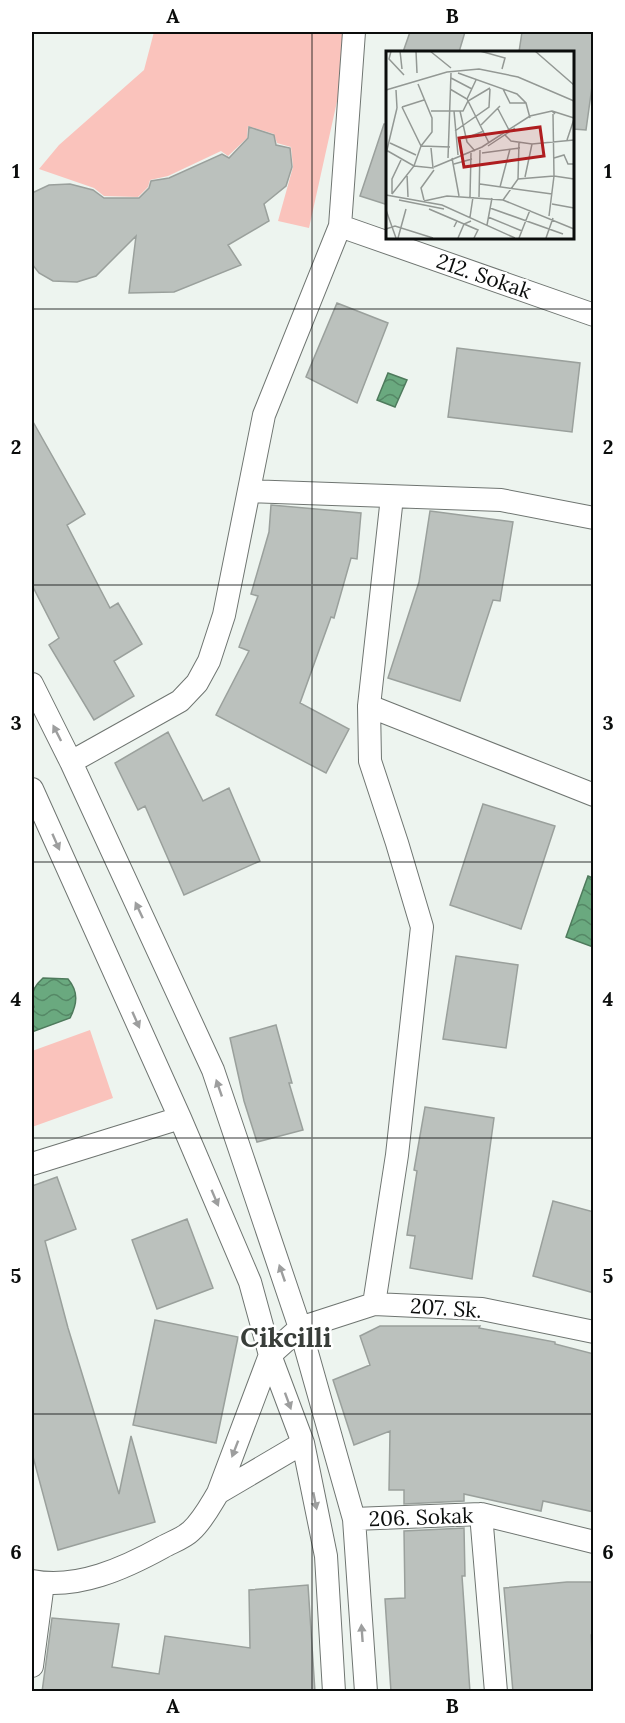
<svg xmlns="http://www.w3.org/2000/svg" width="625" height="1723" viewBox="0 0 625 1723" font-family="Lora,serif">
  <defs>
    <pattern id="water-waves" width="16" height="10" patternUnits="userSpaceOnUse" patternTransform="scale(1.5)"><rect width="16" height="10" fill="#6aa97f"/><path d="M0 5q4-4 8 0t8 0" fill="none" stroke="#586"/></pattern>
  </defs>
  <rect width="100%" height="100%" fill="#edf4ef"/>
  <path fill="#fac3bc" d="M 154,32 L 343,32 L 338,97 L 309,228 L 278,221 L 293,167 L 291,147 L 277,143 L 274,134 L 248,126 L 247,138 L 228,156 L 221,151 L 168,176 L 150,180 L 148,187 L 138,197 L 104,196 L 94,188 L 39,169 L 59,145 L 144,70 Z
    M 90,1030 L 113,1098 L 32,1127 L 32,1051 Z"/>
  <path fill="url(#water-waves)" stroke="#4e7a5c" stroke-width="1.5" d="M 388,373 L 407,380 L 395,407 L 377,400 Z
    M 588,876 L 593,878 L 593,947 L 566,937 Z
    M 43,978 L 68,979 C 79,992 77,1004 70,1018 L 32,1032 L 32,1010 L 34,1007 C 29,996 34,986 43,978 Z"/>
  <path fill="#bbc1bd" stroke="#9aa09c" stroke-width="1.5" d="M 410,32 L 465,32 L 459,52 L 403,52 Z
    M 522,32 L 594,32 L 594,72 L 586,130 L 573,129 L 573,52 L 519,52 Z
    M 384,124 L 388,124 L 388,205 L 360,196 Z
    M 249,127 L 274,135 L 276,145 L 290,148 L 292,167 L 286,186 L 264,204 L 269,221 L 228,245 L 241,265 L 174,292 L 129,293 L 136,236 L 96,276 L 77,282 L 53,281 L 39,273 L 32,264 L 32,193 L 49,185 L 70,184 L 93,190 L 104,198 L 139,198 L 149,188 L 151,181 L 169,178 L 222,154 L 229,158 L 248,138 Z
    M 337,303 L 388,323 L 357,403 L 306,377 Z
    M 457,348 L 580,363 L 572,432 L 448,417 Z
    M 32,420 L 85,514 L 67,525 L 110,608 L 118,603 L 142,644 L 114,661 L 134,696 L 94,720 L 49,645 L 59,638 L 32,585 Z
    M 271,505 L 361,513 L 357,559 L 351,558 L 334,618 L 331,617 L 300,703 L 349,729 L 326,773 L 216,715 L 249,651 L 239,647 L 258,596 L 251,594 L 269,532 Z
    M 430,511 L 513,522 L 500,601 L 493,600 L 460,701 L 388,678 L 419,582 Z
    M 168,732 L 203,801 L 229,788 L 260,861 L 184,895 L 145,806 L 138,810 L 115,763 Z
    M 483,804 L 555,826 L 521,929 L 450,905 Z
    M 456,956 L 518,965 L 506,1048 L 443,1039 Z
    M 276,1025 L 292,1083 L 289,1083 L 303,1130 L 257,1142 L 244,1101 L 230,1038 Z
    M 425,1107 L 494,1118 L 472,1279 L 410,1268 L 415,1236 L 407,1235 L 417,1171 L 414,1170 Z
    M 57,1177 L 76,1229 L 45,1241 L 68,1328 L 119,1494 L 131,1436 L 155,1522 L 58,1550 L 32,1453 L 32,1186 Z
    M 553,1201 L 594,1212 L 594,1293 L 533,1276 Z
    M 187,1219 L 213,1288 L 157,1309 L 132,1240 Z
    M 155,1320 L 238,1337 L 216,1443 L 133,1425 Z
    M 380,1326 L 480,1326 L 479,1328 L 555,1342 L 555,1344 L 594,1354 L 594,1512 L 543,1501 L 541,1511 L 464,1494 L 464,1501 L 404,1504 L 404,1490 L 389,1490 L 390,1431 L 354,1445 L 333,1380 L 370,1365 L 360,1336 Z
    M 464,1528 L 465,1576 L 462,1576 L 470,1692 L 391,1692 L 385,1599 L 405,1598 L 404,1531 Z
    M 567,1582 L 594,1582 L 594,1635 L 591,1635 L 594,1692 L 513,1692 L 504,1588 Z
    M 308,1585 L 315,1692 L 42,1692 L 52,1618 L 119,1624 L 112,1667 L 159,1674 L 165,1636 L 250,1648 L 249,1590 Z"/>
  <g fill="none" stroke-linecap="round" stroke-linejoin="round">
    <defs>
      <path id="minor" d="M 340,226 L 594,315
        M 250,491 L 501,500 L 594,518
        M 32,684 L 71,762 L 213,1070 L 300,1328 L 354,1519 L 366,1692
        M 369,706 L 594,795
        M 71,762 L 180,701 L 197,683 L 209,661 L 224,615 L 264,415 L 340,226 L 354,32
        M 32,789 L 180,1118 L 250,1282 L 270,1355 L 303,1443 L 326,1556 L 334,1692
        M 32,1164 L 180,1118
        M 374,1304 L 397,1155 L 422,927 L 397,843 L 370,761 L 369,706 L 392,497
        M 218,1493 L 303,1443
        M 481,1514 L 496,1692
        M 354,1519 L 481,1514 L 594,1542
        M 32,1581 C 77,1590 125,1568 163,1547 C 172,1542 184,1538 191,1531 C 203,1520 210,1506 218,1493 L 270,1355 L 300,1328 L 374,1304 L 482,1309 L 594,1332
        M 32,1666 L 43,1583"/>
    </defs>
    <use href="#minor" stroke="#6f7571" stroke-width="24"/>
    <use href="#minor" stroke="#fff" stroke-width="22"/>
  </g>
  <defs><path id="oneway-solid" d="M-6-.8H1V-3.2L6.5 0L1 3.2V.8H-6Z" transform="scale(1.5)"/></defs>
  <g fill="#9d9e9e">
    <use href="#oneway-solid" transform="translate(57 733) rotate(-117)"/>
    <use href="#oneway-solid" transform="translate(56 842) rotate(66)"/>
    <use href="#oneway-solid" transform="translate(139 910) rotate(-115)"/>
    <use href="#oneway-solid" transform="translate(136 1020) rotate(66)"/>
    <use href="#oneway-solid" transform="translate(219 1088) rotate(-109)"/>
    <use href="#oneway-solid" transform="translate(215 1198) rotate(67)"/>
    <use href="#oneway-solid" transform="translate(282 1273) rotate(-109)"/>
    <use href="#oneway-solid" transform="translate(288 1401) rotate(70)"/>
    <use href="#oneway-solid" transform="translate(235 1449) rotate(111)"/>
    <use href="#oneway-solid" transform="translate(315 1501) rotate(79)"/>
    <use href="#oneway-solid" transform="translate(362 1633) rotate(-94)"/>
  </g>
  <path fill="none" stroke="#0b0d0c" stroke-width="1.5" stroke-opacity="0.55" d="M 312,32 L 312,1692M 32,309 L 594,309M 32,585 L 594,585M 32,862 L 594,862M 32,1138 L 594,1138M 32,1414 L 594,1414"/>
  <g text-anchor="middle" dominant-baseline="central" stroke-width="5" stroke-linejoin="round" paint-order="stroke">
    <g font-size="21" fill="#0b0d0c" stroke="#fff">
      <text transform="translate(484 276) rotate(19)">212. Sokak</text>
      <text transform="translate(446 1308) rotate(4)">207. Sk.</text>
      <text transform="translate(421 1517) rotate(-2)">206. Sokak</text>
    </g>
    <g font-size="27" font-weight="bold" fill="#393e3a" stroke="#fff">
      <text x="286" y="1337">Cikcilli</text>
    </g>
  </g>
  <g transform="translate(386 51)">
    <rect width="188" height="188" fill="#edf4ef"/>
    <path fill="none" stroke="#939894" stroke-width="1.5" d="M 5,0 L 3,8 L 18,24M 14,0 L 16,18M 30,0 L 31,22M 44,0 L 65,17M 94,0 L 119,7 L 116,18M 149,0 L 188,34M 72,22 L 131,43 L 140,52 L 144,67M 65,27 L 86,38M 32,33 L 46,67 L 46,81 L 35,95M 64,38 L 81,48 L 103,92M 117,38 L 124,52 L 140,52M 0,39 L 61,21 L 93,18 L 132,26 L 188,50M 10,39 L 11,57M 81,48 L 90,29M 16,56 L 38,49M 112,58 L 123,79M 45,60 L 68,60 L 72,104M 68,60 L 77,60 L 82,50 L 104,37M 74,60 L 81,91 L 89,100M 169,63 L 166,60 L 188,67M 95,74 L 114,55M 69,80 L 103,56 L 104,38M 119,84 L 125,90 L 146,93 L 188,89M 80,87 L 98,80M 181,89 L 188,68M 4,92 L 30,104M 35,95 L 64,96M 102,95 L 129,77M 0,99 L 28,115 L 47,117 L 45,97M 96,102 L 134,97M 0,103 L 11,57M 62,107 L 65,22M 66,107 L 73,145M 168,107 L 178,104 L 182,113 L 188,113M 68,113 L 86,108M 48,116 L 96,96 L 144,65 L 166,60M 21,123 L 22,146M 139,126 L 146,93M 132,128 L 133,91M 94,133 L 166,143M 114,136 L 124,98M 6,143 L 28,115 L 35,95 L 16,56M 6,143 L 6,128 L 15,109M 0,144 L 56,154 L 129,187M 84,146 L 85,102M 93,146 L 94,99M 13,149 L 58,158M 38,149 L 35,137 L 48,119M 117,149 L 132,128 L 168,125 L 188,128M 38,150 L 61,145 L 117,149 L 188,178M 166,153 L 188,157M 104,157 L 177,183M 43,158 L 71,170 L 68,176M 0,159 L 10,187M 163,165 L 168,125 L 167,63M 84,166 L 87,146M 102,166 L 136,180M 71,170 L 92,179 L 88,187M 101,174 L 106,147M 0,178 L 9,175 L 47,187M 12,187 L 20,158M 72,187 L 78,173 L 85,170M 133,187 L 144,159M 160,187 L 167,167"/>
    <path fill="#af1d1f" fill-opacity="0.15" stroke="#af1d1f" stroke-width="3" d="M 154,76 L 158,105 L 78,116 L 73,87 Z"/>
    <rect width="188" height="188" fill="none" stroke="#0b0d0c" stroke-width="3"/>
  </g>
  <rect width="625" height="1723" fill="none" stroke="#ffffff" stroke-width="66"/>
  <rect x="33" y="33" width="559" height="1657" fill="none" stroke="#0b0d0c" stroke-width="2"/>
  <g font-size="20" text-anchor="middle" font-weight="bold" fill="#0b0d0c">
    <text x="173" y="23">A</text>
    <text x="452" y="23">B</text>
    <text x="16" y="178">1</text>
    <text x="608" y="178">1</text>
    <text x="16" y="454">2</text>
    <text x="608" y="454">2</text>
    <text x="16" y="730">3</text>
    <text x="608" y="730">3</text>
    <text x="16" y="1006">4</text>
    <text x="608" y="1006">4</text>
    <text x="16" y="1283">5</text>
    <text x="608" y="1283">5</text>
    <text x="16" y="1559">6</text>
    <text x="608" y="1559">6</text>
    <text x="173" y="1713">A</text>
    <text x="452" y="1713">B</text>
  </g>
</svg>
